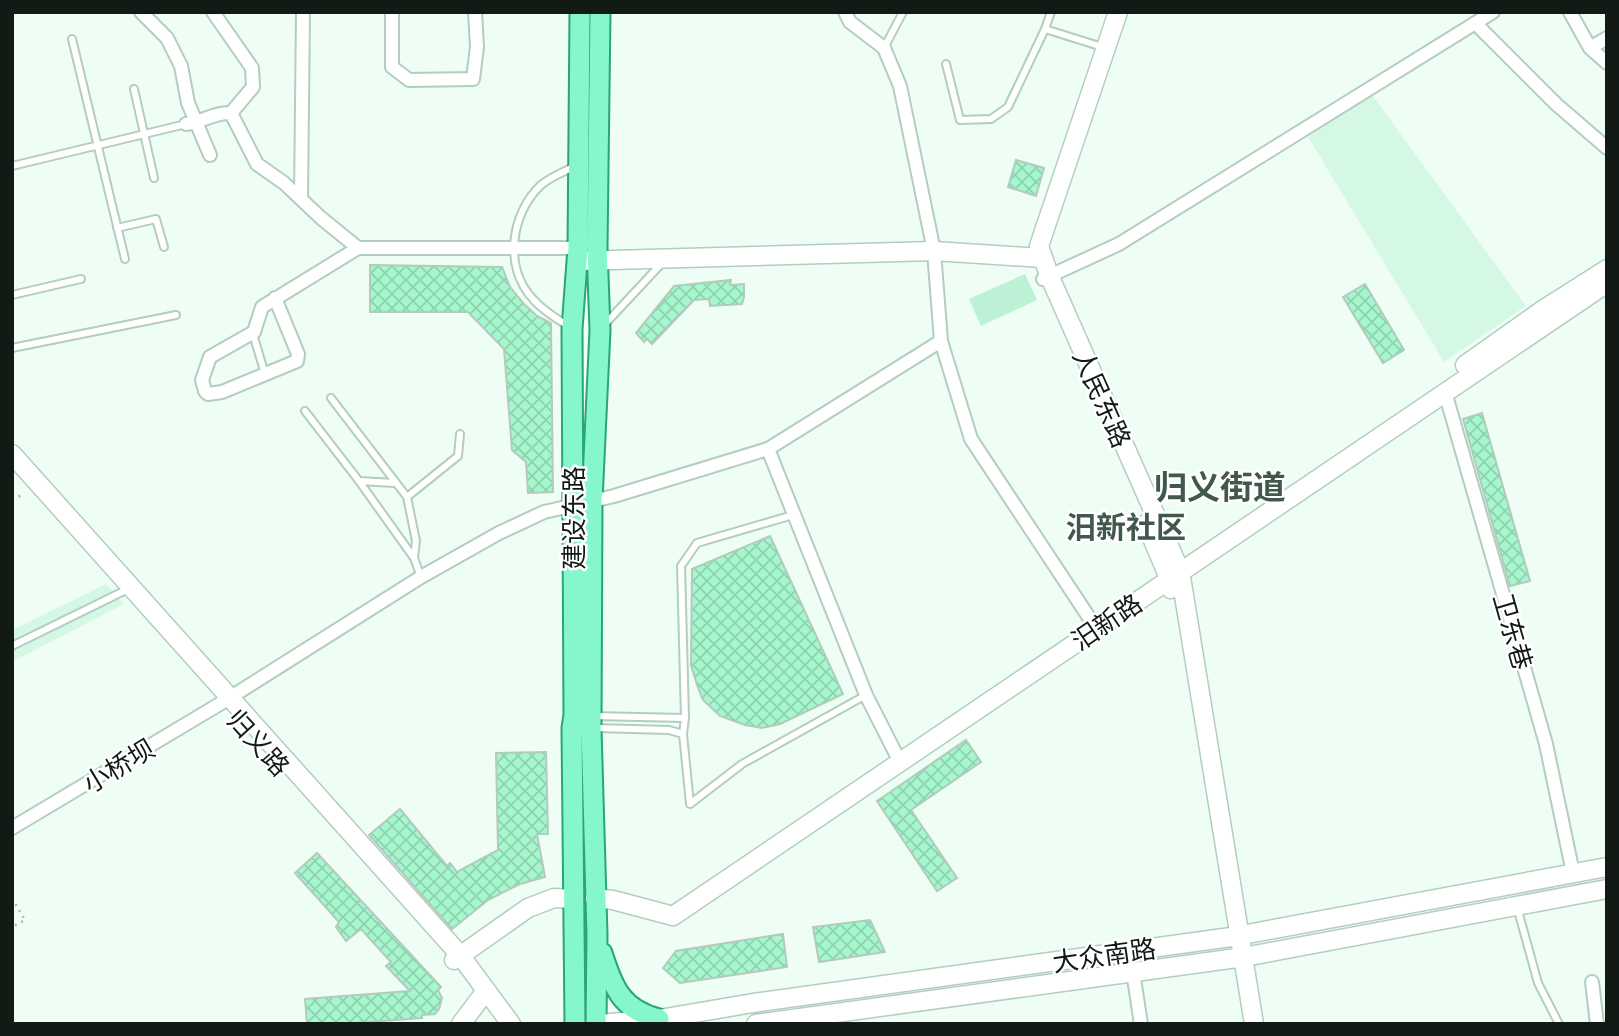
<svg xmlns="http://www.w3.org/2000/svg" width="1619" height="1036" viewBox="0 0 1619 1036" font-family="'Exo 2','Noto Sans SC',sans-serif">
  <defs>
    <pattern id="building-cross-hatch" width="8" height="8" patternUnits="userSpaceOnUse" patternTransform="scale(1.75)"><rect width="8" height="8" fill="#a6f6ce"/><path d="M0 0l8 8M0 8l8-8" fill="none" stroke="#8ed2b0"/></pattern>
  </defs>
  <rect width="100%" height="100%" fill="#eefef5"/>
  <path fill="#d5f8e5" d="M 1370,92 L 1526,306 L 1444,362 L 1308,137 Z
    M 106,584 L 124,604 L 12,662 L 12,630 Z"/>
  <path fill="#bdf1d6" d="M 1025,274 L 1037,300 L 981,326 L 969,299 Z"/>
  <path fill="url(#building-cross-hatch)" stroke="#b1cbbd" stroke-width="2" d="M 1016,160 L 1044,168 L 1036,196 L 1008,187 Z
    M 370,265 L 502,267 L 510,287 L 523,303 L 537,316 L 551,323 L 553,492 L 528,493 L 526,462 L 512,450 L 504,349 L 468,312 L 370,312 Z
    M 731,280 L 730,285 L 744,284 L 744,297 L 742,304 L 710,306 L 709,299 L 694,300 L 652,344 L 647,339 L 644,342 L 636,333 L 674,286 Z
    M 1365,284 L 1404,350 L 1383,363 L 1343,297 Z
    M 1482,413 L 1530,581 L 1510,586 L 1463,419 Z
    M 770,536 L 843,694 L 780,724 L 762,728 L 745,725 L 720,716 L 703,700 L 697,685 L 691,665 L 692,569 Z
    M 966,740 L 981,762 L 911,810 L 957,878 L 937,891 L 877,801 Z
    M 546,752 L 548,834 L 537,834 L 545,877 L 520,884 L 488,900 L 452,929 L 369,835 L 400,809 L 447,866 L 450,863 L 457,872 L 498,850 L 496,753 Z
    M 317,853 L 441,987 L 438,990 L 442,998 L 439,1009 L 435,1014 L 422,1015 L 422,1018 L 340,1024 L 307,1024 L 305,999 L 410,991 L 386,966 L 391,962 L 361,929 L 346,941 L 336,927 L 339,922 L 295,873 Z
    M 870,920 L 885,952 L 819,962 L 813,927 Z
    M 783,934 L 787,967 L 680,983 L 663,968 L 676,951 Z"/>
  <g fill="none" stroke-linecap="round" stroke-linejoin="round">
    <defs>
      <path id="lane" d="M 1045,29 L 1096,45
        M 72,39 L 125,259
        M 884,48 L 903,12
        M 946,64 L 960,120 L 991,119 L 1008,107 L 1045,29 L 1051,12
        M 134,89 L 154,178
        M 12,166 L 186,124
        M 117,228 L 156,219 L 164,247
        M 12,295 L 81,279
        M 606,323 L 663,262
        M 568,326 C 556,318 542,310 533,299 C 503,267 511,213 541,185 C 550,177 564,172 575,166
        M 253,334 L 265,374
        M 12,348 L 176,315
        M 331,398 L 407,497 L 416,541 L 414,558
        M 305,411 L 359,481 L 414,558 L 421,577
        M 359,481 L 394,483
        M 407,497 L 458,456 L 460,434
        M 793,515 L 697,543 L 681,566 L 685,718 L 683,734 L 690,804 L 742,764 L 866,695
        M 12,646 L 126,590
        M 592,716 L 685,718
        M 595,728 L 669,730 L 683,734
        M 1517,907 L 1538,983 L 1559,1024"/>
      <path id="street" d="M 141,12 L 167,38 L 181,66 L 188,103 L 210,155
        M 213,12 L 252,68 L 253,87 L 231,113
        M 392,12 L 392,67 L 409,80 L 473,79 L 477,47 L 475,12
        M 845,12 L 850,22 L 884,48 L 900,86 L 934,251 L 941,341 L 971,439 L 1096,628
        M 1570,12 L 1590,48 L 1607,63
        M 1475,23 L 1556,104 L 1607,148
        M 1590,48 L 1607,38
        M 186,124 C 202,122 215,112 231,113 L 257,164 L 284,183 L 321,218 L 358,248
        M 301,198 L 303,12
        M 1043,279 L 1119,244 L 1493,12
        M 275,298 L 298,354 L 297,361 L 222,392 L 208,394 L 205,391 L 202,380 L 210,357 L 254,332 L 262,307 L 358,248 L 578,248
        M 1445,392 L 1546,744 L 1573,873
        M 768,449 L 866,695 L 900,762
        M 12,828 L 223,702 L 421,577 L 499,533 L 544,512 L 614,496 L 768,449 L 941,341
        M 1133,972 L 1141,1024
        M 1592,982 L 1597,1024"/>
      <path id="secondary" d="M 1118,12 L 1039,246 L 1049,275 L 1180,571 L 1254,1024
        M 577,261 L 934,251 L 1042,258
        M 1465,365 L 1544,309 L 1607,269
        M 12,454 L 460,955 L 511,1024
        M 1146,524 L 1169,578 L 1171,589
        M 595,898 L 613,900 L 673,916 L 1607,283
        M 454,960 L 528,908 L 554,898 L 574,899
        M 461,1024 L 482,996
        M 598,1024 L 659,1019 L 753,1003 L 1231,937 L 1607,867
        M 756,1024 L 1244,957 L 1607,889"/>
      <path id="primary" d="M 602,953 C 613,988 622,1010 659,1019
        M 575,1024 L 572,728 L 574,715 L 572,329 L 578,248 L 580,12
        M 596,1024 L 597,934 L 591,729 L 592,501 L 600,330 L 597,248 L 600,12"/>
    </defs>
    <use href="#lane" stroke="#b3cdbf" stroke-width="10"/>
    <use href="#street" stroke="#b3cdbf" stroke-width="16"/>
    <use href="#secondary" stroke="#b3cdbf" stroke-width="21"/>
    <use href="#primary" stroke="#28a676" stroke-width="23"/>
    <path stroke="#acb9b2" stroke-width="2.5" stroke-dasharray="2 5" stroke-linecap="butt" d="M 12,499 L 25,494
      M 12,898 L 25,920 L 12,927"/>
    <use href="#lane" stroke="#fff" stroke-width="6"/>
    <use href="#street" stroke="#fff" stroke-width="12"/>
    <use href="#secondary" stroke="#fff" stroke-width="18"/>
    <use href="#primary" stroke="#86f7cd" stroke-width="19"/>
  </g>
  <g text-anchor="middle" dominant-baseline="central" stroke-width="5" stroke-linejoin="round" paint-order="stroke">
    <g font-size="26" fill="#111a15" stroke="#fff">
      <text transform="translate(1103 398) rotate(66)">人民东路</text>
      <text transform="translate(572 518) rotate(-90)">建设东路</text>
      <text transform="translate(1106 621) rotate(-34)">汨新路</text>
      <text transform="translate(1514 631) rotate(74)">卫东巷</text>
      <text transform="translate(259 742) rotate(48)">归义路</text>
      <text transform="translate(118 765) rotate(-31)">小桥坝</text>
      <text transform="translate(1104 954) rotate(-8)">大众南路</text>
    </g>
    <g font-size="30" font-weight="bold" fill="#41584c" stroke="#fff">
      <text x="1126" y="526">汨新社区</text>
    </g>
    <g font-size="33" font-weight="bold" fill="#41584c" stroke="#fff">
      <text x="1220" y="486">归义街道</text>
    </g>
  </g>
  <rect width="1619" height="1036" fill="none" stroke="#111a15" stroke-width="28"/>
</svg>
